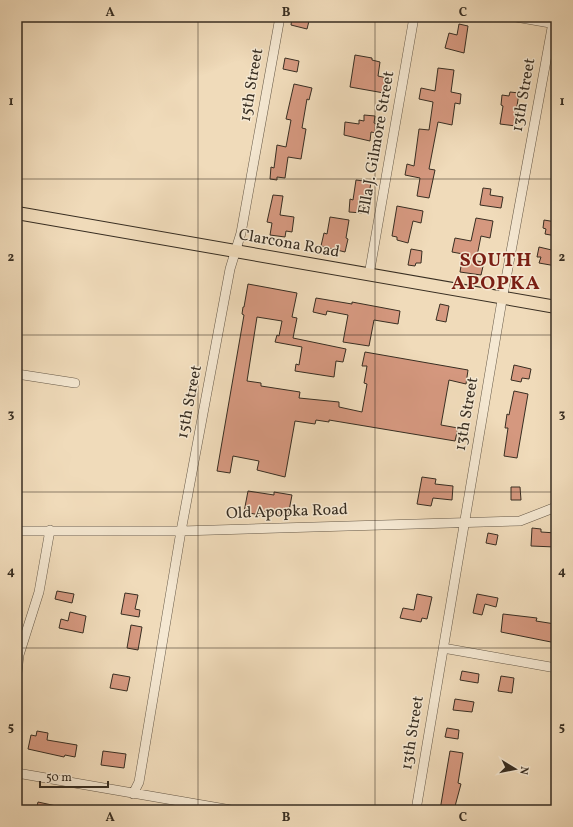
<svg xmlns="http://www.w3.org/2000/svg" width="573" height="827" viewBox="0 0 573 827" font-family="Vollkorn,serif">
  <rect width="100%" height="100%" fill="#f0dbba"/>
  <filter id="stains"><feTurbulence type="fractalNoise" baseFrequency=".005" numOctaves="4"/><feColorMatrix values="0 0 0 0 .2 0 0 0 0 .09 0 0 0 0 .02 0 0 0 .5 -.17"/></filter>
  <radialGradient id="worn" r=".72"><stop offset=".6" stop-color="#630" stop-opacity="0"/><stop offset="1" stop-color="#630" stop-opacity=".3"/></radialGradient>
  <path fill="#d5987f" stroke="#382e22" d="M 292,17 L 310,17 L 307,29 L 291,25 Z
    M 459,24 L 468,26 L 464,53 L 445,48 L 449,33 L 457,35 Z
    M 355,55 L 372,58 L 372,60 L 380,62 L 378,76 L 387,78 L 384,93 L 350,87 Z
    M 285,58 L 299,61 L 297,72 L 283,69 Z
    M 438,68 L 454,70 L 451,92 L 461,94 L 460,104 L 455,103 L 452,125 L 438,122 L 429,169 L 435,170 L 429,198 L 417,196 L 420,178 L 405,175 L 407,164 L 414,166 L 419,129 L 429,130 L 433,102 L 419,99 L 421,88 L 435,91 Z
    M 294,84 L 312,88 L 309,100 L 307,99 L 302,128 L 306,129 L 301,159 L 288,157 L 285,178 L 277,177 L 277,180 L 270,179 L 271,167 L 274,168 L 277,145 L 286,147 L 291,120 L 286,119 Z
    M 510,92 L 519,93 L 515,119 L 517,119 L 516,126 L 500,124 L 503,106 L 501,105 L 502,95 L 509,96 Z
    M 364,115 L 375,116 L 374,123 L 377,124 L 376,133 L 371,132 L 370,141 L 344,135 L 345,122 L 359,124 L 359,120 L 364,121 Z
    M 356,180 L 371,182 L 369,195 L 365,195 L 362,213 L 349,212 L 350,199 L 353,200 Z
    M 483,188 L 491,189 L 490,195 L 503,197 L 501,208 L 480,205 Z
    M 273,195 L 283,196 L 280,215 L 294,217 L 292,232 L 286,231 L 285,237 L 270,235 L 272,223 L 267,222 Z
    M 397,206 L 423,211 L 421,223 L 413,221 L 408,243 L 397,240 L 397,237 L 392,236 Z
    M 330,217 L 349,220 L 346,238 L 348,239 L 345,252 L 321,246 L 324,233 L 327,234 Z
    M 476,218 L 493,221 L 490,238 L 481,236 L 476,261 L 484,262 L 481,275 L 460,272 L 463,254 L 452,252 L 455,238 L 471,241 Z
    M 544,220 L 556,222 L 556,236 L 545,234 L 546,229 L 543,228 Z
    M 539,247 L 556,251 L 556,266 L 539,263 L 541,257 L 537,257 Z
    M 411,249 L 422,251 L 421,263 L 416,263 L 415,266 L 408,265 Z
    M 248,284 L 297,293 L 292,317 L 297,318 L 293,338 L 346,349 L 343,362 L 336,361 L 334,377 L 295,371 L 296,364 L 299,365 L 302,347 L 275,342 L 277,335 L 279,336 L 282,321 L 257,317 L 247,381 L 261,383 L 261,386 L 300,392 L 299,398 L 339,402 L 339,407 L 362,412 L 367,384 L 364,383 L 367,366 L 362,366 L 365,352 L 468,370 L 466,384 L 449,380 L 441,425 L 458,428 L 455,441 L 329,420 L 329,422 L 316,420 L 315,424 L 295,421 L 285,477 L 257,470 L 259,461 L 233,456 L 230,473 L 217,471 L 244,315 L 242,314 L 243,307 L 244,307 Z
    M 316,298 L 352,304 L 352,302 L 400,311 L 398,324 L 374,320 L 369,346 L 343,342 L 348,315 L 327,311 L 326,315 L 313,312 Z
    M 440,304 L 449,306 L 446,322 L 436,320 Z
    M 514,365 L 531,369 L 529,379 L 522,378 L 521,382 L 511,380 Z
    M 514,391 L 528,394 L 517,458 L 504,456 L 508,428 L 505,428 L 507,414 L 509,415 Z
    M 422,477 L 436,479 L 435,484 L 453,486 L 452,500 L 433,498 L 431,506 L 417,504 Z
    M 511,487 L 520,487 L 521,500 L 511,500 Z
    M 248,491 L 274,495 L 274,492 L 292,495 L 288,516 L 261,511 L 260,515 L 244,512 Z
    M 532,528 L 541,529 L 541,532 L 556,533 L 555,547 L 531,546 Z
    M 488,533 L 498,535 L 496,545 L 486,543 Z
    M 57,591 L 74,594 L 72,603 L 55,599 Z
    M 125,593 L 138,595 L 135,609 L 140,610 L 139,617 L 121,614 Z
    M 417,594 L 432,597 L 427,619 L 422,618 L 421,622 L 400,618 L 403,608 L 414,610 Z
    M 477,594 L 498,598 L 496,607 L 485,604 L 482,615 L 473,613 Z
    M 70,612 L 86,616 L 83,633 L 59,628 L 61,619 L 68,621 Z
    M 503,614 L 537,618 L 536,621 L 555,624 L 556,643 L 501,632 Z
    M 131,625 L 142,627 L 138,650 L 127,648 Z
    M 462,671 L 479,674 L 478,683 L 460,680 Z
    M 113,674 L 130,677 L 127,691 L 110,688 Z
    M 501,676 L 514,678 L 512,693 L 498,691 Z
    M 455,699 L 474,702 L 472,712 L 453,710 Z
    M 447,728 L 459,730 L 458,739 L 445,737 Z
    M 37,731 L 48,733 L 47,740 L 77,745 L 75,757 L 65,755 L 64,757 L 28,749 L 31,735 L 36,736 Z
    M 103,751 L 126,754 L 124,768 L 101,765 Z
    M 450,751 L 463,753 L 458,783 L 461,784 L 454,810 L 440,810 Z
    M 38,802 L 61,807 L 61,810 L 36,810 Z"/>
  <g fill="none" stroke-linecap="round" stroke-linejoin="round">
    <defs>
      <path id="minor" d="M 516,17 L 556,24
        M 369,275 L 414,17
        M 17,374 L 75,383
        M 17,531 L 181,531 L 520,521 L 556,507
        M 443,648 L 556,668
        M 17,673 L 19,655 L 39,592 L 50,530
        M 17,773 L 231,810
        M 133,794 L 139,782 L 181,531 L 230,269 L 241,233 L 280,17
        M 416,810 L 501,306 L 554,17"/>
      <path id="major" d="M 17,213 L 556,307"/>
    </defs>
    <use href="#minor" stroke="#665948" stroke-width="10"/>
    <use href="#major" stroke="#382e22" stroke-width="14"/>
    <use href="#minor" stroke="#f5e8d2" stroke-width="9"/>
    <use href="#major" stroke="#f0dbba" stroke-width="12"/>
  </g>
  <path fill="none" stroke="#382e22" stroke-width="1" stroke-opacity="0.55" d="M 198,17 L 198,810M 375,17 L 375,810M 17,179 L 556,179M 17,335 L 556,335M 17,492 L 556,492M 17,648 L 556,648"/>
  <g text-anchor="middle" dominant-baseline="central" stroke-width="3" stroke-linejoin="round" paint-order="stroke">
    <g font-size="16" fill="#382e22" stroke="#f5e8d2">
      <text transform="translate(252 85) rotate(-80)">15th Street</text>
      <text transform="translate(524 95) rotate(-80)">13th Street</text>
      <text transform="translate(377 143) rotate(-80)">Ella J. Gilmore Street</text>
      <text transform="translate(289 244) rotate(10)">Clarcona Road</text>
      <text transform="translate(190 402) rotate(-79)">15th Street</text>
      <text transform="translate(467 414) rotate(-80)">13th Street</text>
      <text transform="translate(287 512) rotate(-2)">Old Apopka Road</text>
      <text transform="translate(413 733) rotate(-81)">13th Street</text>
    </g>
    <g font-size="20" font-weight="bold" letter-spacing="1" fill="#7a1f14" stroke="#f5e8d2">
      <text x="496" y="261">SOUTH<tspan x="496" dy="23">APOPKA</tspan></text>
    </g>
  </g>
  <rect width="573" height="827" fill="none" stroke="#f0dbba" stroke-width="44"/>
  <g transform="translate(515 769) rotate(100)" stroke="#f5e8d2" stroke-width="3" paint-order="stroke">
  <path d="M0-3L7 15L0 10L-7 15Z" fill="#382e22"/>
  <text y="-6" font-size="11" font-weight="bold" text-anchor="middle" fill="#382e22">N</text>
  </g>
  <path d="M40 781v6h68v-6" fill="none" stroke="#382e22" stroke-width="2"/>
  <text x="46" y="781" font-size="12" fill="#382e22" stroke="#f5e8d2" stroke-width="3" paint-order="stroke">50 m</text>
  <rect x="22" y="22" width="529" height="783" fill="none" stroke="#382e22" stroke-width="1.5"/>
  <g font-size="13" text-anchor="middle" font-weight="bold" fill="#382e22">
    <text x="110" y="16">A</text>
    <text x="286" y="16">B</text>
    <text x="463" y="16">C</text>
    <text x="11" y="105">1</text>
    <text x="562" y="105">1</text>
    <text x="11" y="261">2</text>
    <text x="562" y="261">2</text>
    <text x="11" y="418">3</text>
    <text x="562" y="418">3</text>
    <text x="11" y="575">4</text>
    <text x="562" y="575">4</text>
    <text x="11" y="731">5</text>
    <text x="562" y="731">5</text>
    <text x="110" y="821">A</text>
    <text x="286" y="821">B</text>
    <text x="463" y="821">C</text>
  </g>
  <rect width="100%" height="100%" filter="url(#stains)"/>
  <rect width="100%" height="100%" fill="url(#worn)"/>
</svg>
